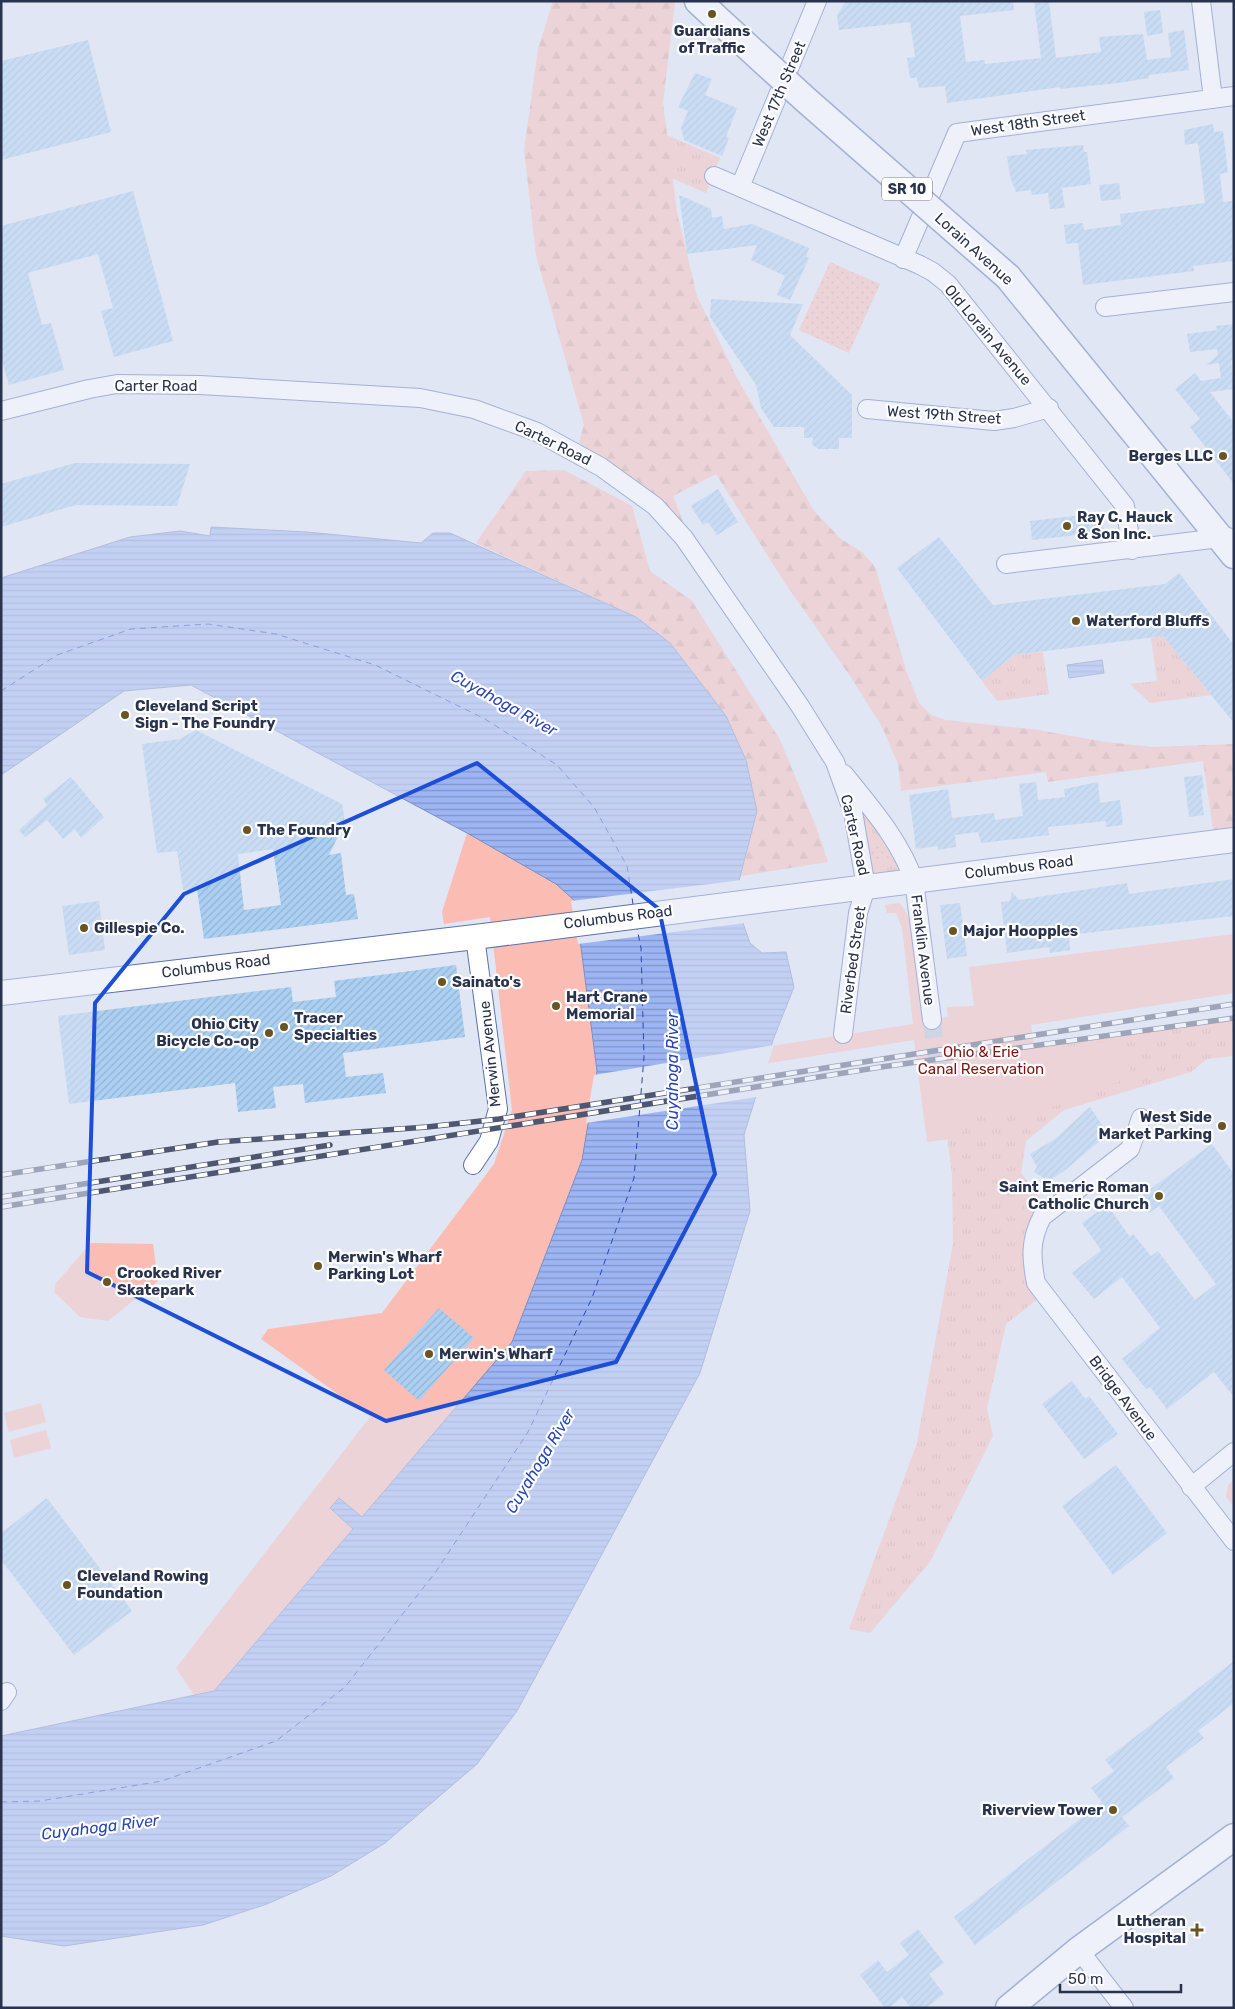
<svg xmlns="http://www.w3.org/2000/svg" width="1235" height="2009" viewBox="0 0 1235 2009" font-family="Rubik,sans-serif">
  <defs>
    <pattern id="grass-tufts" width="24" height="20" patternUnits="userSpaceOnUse" patternTransform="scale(1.25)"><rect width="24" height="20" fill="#fbbcb3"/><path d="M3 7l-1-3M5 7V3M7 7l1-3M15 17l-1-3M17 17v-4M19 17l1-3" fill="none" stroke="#d7a29c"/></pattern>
    <pattern id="forest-firs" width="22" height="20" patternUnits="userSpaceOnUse" patternTransform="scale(1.25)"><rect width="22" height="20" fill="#fbbcb3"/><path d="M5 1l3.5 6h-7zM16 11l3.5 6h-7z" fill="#d7a29c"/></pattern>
    <pattern id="garden-dots" width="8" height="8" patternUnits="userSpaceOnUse" patternTransform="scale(1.25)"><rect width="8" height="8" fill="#fbbcb3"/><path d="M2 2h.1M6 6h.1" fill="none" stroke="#d7a29c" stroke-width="1.8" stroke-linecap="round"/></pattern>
    <pattern id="water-rules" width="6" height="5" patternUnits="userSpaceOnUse" patternTransform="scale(1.25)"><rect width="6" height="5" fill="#9db5f3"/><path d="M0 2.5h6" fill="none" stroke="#8094c7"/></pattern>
    <pattern id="building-hatch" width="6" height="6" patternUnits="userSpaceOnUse" patternTransform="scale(1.25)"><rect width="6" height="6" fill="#acd0f2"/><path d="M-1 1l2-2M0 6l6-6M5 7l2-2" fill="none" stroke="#94b3d1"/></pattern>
  </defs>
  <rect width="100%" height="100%" fill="#e0e6f4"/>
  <path fill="url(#grass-tufts)" d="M 667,135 L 720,158 L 706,193 L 672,178 Z
    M 1163,636 L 1211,695 L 1150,703 L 1130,684 L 1157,681 L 1151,638 Z
    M 1043,652 L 1049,694 L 997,701 L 982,681 L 1014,655 Z
    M 838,767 L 914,881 L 866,887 Z
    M 1234,1018 L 1234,1056 L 1207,1059 L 1191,1072 L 1064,1110 L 1026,1141 L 1021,1173 L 1050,1211 L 1036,1229 L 1044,1294 L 1006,1324 L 987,1408 L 993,1436 L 930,1562 L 870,1633 L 849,1629 L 917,1443 L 953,1243 L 952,1174 L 937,1059 Z
    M 1234,1480 L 1234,1507 L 1226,1497 L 1228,1485 Z"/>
  <path fill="url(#forest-firs)" d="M 553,1 L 675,1 L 663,103 L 677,212 L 697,296 L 737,378 L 814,511 L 841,539 L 863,553 L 875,567 L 907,673 L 919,703 L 931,715 L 946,720 L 1038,730 L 1106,742 L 1152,747 L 1234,744 L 1234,840 L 1215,843 L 1203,761 L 1048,782 L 1046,772 L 901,791 L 898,764 L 882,727 L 852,679 L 785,583 L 716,474 L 673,496 L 689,537 L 626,486 L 579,442 L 584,425 L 536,255 L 524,150 L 538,49 Z
    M 564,470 L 632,506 L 650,571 L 692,601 L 780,740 L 817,829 L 828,862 L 741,876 L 757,811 L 726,716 L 670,643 L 636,617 L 476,543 L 526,471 Z"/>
  <path fill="#fbbcb3" d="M 467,833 L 556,884 L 575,901 L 597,1073 L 913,1024 L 902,928 L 896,913 L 887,913 L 885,905 L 899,903 C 917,918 924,995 928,1021 L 948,1017 L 947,1007 L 974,1006 L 969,967 L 1234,934 L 1234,993 L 1031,1025 L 1035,1051 L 1125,1039 L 1130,1077 L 1055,1106 L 973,1117 L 958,1138 L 927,1142 L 914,1040 L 594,1091 L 582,1160 L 512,1342 L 362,1518 L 339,1498 L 331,1508 L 353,1529 L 214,1691 L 194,1695 L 176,1668 L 370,1417 L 261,1339 L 268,1329 L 382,1313 L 494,1164 L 512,1110 L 490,917 L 444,924 L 442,912 Z
    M 91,1243 L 153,1244 L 158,1281 L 108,1321 L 80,1317 L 54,1292 L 56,1283 Z
    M 41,1403 L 46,1422 L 9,1432 L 4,1413 Z
    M 46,1430 L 51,1448 L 14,1458 L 10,1440 Z"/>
  <path fill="url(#garden-dots)" d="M 830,262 L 880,284 L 849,353 L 799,330 Z
    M 876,843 L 892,858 L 872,860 L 871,850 Z"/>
  <path fill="url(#water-rules)" stroke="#7a8ec1" d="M 211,527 L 307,532 L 421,543 L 433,533 L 450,533 L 636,617 L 670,643 L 726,716 L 746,760 L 757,811 L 739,881 L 743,923 L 750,943 L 762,953 L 786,952 L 794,987 L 773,1040 L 744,1135 L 750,1211 L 700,1373 L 517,1711 L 477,1764 L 385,1843 L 331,1876 L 267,1904 L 203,1925 L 64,1946 L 1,1936 L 1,1736 L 214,1691 L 353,1529 L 330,1508 L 339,1498 L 362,1517 L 512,1342 L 582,1160 L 597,1071 L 575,901 L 556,884 L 467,833 L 191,685 L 124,691 L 1,775 L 1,578 L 130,537 L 180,531 L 210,536 Z
    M 1102,660 L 1104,673 L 1069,678 L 1067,665 Z"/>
  <path fill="#e0e6f4" d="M 742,880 L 746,923 L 578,944 L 571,901 Z
    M 774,1045 L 757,1097 L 586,1123 L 594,1075 Z"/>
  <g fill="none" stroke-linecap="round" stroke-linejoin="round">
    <path stroke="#2a45b8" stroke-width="1" stroke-dasharray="6 5" stroke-linecap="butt" d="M 1,691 L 57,655 L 131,629 L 208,624 L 276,634 L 375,665 L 485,719 L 557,765 L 594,807 L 627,866 L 633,904
      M 1,1802 L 40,1801 L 162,1781 L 276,1741 L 345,1687 L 435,1573 L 528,1432 L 592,1298 L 634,1178 L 644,1057 L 641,948 L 637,928"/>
  </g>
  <path fill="url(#building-hatch)" fill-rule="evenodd" d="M 846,1 L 1013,1 L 1014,10 L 960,16 L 966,62 L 984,60 L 985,64 L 1041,58 L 1034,1 L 1049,1 L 1056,58 L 1101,52 L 1099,37 L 1143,34 L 1147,60 L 1171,57 L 1168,33 L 1184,30 L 1189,70 L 1149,75 L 1149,78 L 1118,83 L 1060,89 L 1060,87 L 947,103 L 945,86 L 919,88 L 917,78 L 910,78 L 907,58 L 915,57 L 910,22 L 839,30 L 837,15 Z
    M 1160,10 L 1163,33 L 1147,36 L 1144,12 Z
    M 88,40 L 111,132 L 1,160 L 1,61 Z
    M 695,73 L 712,79 L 705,95 L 737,108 L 726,137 L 729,138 L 722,156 L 684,140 L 681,128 L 688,111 L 678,107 Z
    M 1213,124 L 1214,132 L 1223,131 L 1228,173 L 1220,174 L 1223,202 L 1234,201 L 1234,261 L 1193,266 L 1194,271 L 1083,285 L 1078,243 L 1066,244 L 1064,225 L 1083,223 L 1084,230 L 1121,225 L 1120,214 L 1205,203 L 1198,143 L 1185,145 L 1184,130 Z
    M 1083,145 L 1084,152 L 1087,152 L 1091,184 L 1062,188 L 1065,208 L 1050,209 L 1048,193 L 1032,195 L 1031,190 L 1016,192 L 1010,177 L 1007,156 L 1027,154 L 1026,150 Z
    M 1119,183 L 1121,199 L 1101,201 L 1099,185 Z
    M 133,191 L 173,341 L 114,357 L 101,311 L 113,308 L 98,254 L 28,273 L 42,325 L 51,323 L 64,370 L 9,385 L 1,357 L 1,226 Z
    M 679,195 L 711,209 L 712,218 L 722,216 L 724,229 L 752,224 L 809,248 L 806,257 L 809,258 L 790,300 L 777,295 L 785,276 L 751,260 L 757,245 L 687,254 Z
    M 711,299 L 803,304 L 790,335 L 852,395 L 852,438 L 839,438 L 839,449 L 819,449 L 812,445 L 813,438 L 804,438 L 804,427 L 774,427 L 761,408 L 756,385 L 710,317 Z
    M 1234,324 L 1234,361 L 1231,361 L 1234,389 L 1210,392 L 1234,423 L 1234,484 L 1190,427 L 1200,419 L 1175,389 L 1195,373 L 1201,381 L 1221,378 L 1219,363 L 1206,365 L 1218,355 L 1217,349 L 1190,352 L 1187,334 L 1217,330 L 1216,326 Z
    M 75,463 L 190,464 L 177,506 L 76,505 L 1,527 L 1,484 Z
    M 718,489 L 738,522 L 717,535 L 708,522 L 703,525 L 691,506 Z
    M 1101,513 L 1104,532 L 1032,540 L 1030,521 Z
    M 939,537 L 993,605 L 1165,584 L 1179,573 L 1234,645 L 1234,723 L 1163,636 L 1014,655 L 982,681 L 897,568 Z
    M 196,730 L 342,804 L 345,822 L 329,855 L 341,853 L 346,895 L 354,894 L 358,919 L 204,939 L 197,889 L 183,890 L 177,851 L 157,853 L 142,744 L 180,739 ZM 273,849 L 281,905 L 244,910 L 238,854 Z
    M 1202,775 L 1204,789 L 1201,790 L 1204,815 L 1189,817 L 1184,777 Z
    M 71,777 L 104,817 L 81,838 L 75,829 L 63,839 L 47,820 L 25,837 L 19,830 L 47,805 L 43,799 Z
    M 1036,782 L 1038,800 L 1065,797 L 1064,789 L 1098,782 L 1100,803 L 1120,800 L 1123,825 L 1106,827 L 1106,821 L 1048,827 L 1049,835 L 981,843 L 978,832 L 955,835 L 956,847 L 938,850 L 938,846 L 916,849 L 909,795 L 948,789 L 952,818 L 994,813 L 995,820 L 1023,816 L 1019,784 Z
    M 1234,879 L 1234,916 L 1069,935 L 1070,950 L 1050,953 L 1049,947 L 1007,953 L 1001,902 L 1010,901 L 1012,892 L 1019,900 L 1127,883 L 1129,894 Z
    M 99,901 L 105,950 L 69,955 L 62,906 Z
    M 960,903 L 967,956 L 947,959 L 940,905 Z
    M 456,965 L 465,1037 L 343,1053 L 346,1077 L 383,1073 L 386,1093 L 305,1103 L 303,1084 L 273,1087 L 276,1108 L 238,1112 L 235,1083 L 69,1104 L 58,1016 L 291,987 L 293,1002 L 336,997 L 334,981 Z
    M 1090,1107 L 1108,1134 L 1064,1171 L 1049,1181 L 1034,1172 L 1037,1167 L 1030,1154 L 1055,1139 Z
    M 1212,1144 L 1234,1174 L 1234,1397 L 1214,1372 L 1167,1409 L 1150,1387 L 1146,1389 L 1122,1359 L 1160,1328 L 1122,1277 L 1094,1299 L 1072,1273 L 1101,1250 L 1082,1223 L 1107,1205 L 1130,1237 L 1133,1234 L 1151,1256 L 1158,1251 L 1195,1300 L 1216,1284 L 1159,1206 L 1149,1213 L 1138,1198 Z
    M 439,1308 L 474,1338 L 419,1401 L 384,1370 Z
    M 1072,1381 L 1085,1399 L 1089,1396 L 1118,1434 L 1084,1459 L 1042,1404 Z
    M 1116,1465 L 1167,1533 L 1113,1575 L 1062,1506 Z
    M 47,1498 L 132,1611 L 74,1655 L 1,1560 L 1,1533 Z
    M 1234,1661 L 1234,1703 L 1198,1731 L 1204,1738 L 1166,1767 L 1174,1778 L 1122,1817 L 1129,1826 L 975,1945 L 954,1917 L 1102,1802 L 1091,1788 L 1114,1771 L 1105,1760 Z
    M 918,1929 L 944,1963 L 929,1974 L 944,1994 L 926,2008 L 911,2008 L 902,1997 L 889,2008 L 885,2008 L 860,1975 L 878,1960 L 887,1972 L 909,1955 L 900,1943 Z"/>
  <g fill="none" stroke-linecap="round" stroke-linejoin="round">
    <path stroke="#bbc2d3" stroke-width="18" stroke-dasharray="18 9" stroke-linecap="butt" d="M 932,1020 L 938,1068"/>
    <defs>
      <path id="street" d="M 1201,1 L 1213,99
        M 714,176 L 920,265 L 933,272 L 948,284 L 1125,506 L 1132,550
        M 740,187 L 817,1
        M 903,259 L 957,133 L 1234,96
        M 1105,307 L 1234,292
        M 867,409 L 994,421 L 1014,418 L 1049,408
        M 1,411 L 89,389 L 117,384 L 200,385 L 420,398 L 474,409 L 537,432 L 601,467 L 655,506 L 684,538 L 800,706 L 835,762 L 853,812 L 866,887 L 858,913 L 843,1034
        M 1006,564 L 1228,537
        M 844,774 C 871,808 900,840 914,881 L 932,1020
        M 1141,1118 L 1130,1149 L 1042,1217 C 1030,1240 1031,1258 1036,1283 L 1234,1541
        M 473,1165 L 489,1141 L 498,1109 L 475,937
        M 1191,1487 L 1234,1452
        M 1,1701 L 7,1692
        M 1079,1950 L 1124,2008"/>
      <path id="secondary" d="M 1,993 L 475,937 L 1234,840"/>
      <path id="primary" d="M 698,1 L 712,14
        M 1008,277 L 1234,555
        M 1009,2008 L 1079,1950 L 1234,1837"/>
    </defs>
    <use href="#street" stroke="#5b71ae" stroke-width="20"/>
    <use href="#secondary" stroke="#5b71ae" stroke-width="26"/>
    <use href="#primary" stroke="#5b71ae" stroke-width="29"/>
    <use href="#street" stroke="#fff" stroke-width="18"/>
    <use href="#secondary" stroke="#fff" stroke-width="24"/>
    <use href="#primary" stroke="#fff" stroke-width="26"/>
    <defs>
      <path id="rail" d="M 1,1175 L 218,1142 L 427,1127 L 499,1119 L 1234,1004
        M 1,1197 L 330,1145
        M 1,1207 L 881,1067 L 1234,1018"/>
    </defs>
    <use href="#rail" stroke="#4e576f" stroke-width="5.5"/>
    <use href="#rail" stroke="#fff" stroke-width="4" stroke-dasharray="11" stroke-linecap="butt"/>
    <defs>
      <path id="primary-bridge" d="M 712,14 L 806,100 L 1008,277"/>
    </defs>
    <use href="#primary-bridge" stroke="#5b71ae" stroke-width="29" stroke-linecap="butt"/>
    <use href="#primary-bridge" stroke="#fff" stroke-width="26"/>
  </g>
  <path d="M0 0H1235V2009H0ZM 477,763 L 659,909 L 715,1174 L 616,1362 L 386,1421 L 87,1272 L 95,1003 L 184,894 Z" fill="#e0e6f4" fill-opacity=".55" fill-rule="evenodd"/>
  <path fill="none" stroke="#1d4ed8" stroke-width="4" stroke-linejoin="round" d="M 477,763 L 659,909 L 715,1174 L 616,1362 L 386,1421 L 87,1272 L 95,1003 L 184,894 Z"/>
  <g fill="#695524" stroke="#fff" stroke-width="2">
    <circle cx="712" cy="14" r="5"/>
    <circle cx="1223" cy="456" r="5"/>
    <circle cx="1067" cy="526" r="5"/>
    <circle cx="1076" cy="621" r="5"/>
    <circle cx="125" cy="715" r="5"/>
    <circle cx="247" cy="830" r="5"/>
    <circle cx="84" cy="928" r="5"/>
    <circle cx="953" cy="931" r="5"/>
    <circle cx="442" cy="982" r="5"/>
    <circle cx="556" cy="1006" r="5"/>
    <circle cx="284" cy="1027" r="5"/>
    <circle cx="269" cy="1033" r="5"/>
    <circle cx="1222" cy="1126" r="5"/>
    <circle cx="1159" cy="1196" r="5"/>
    <circle cx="318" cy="1266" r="5"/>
    <circle cx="107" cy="1282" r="5"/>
    <circle cx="429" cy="1354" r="5"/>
    <circle cx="67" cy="1585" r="5"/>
    <circle cx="1113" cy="1810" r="5"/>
    <path d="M1194.5 1922.5h5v5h5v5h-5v5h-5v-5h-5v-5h5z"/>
  </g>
  <g text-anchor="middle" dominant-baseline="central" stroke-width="4.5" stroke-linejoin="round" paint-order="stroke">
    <rect fill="#fff" stroke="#697082" stroke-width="1" x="882" y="177.5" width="50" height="23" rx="4"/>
    <g font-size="14" font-weight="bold" fill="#29334d">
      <text x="907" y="189">SR 10</text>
    </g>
    <g font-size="15" font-weight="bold" fill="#29334d" stroke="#fff" text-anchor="start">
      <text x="712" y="31" text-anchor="middle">Guardians<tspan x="712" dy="17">of Traffic</tspan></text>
      <text x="1213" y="456" text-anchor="end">Berges LLC</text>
      <text x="1077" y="517">Ray C. Hauck<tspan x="1077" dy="17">&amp; Son Inc.</tspan></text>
      <text x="1086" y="621">Waterford Bluffs</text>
      <text x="135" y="706">Cleveland Script<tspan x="135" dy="17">Sign - The Foundry</tspan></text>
      <text x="257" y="830">The Foundry</text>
      <text x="94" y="928">Gillespie Co.</text>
      <text x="963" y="931">Major Hoopples</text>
      <text x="452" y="982">Sainato's</text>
      <text x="566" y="997">Hart Crane<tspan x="566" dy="17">Memorial</tspan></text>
      <text x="294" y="1018">Tracer<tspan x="294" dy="17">Specialties</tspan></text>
      <text x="259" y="1024" text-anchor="end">Ohio City<tspan x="259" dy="17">Bicycle Co-op</tspan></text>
      <text x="1212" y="1117" text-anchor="end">West Side<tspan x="1212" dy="17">Market Parking</tspan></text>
      <text x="1149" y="1187" text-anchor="end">Saint Emeric Roman<tspan x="1149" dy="17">Catholic Church</tspan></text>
      <text x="328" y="1257">Merwin's Wharf<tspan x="328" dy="17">Parking Lot</tspan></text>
      <text x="117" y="1273">Crooked River<tspan x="117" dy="17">Skatepark</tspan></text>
      <text x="439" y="1354">Merwin's Wharf</text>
      <text x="77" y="1576">Cleveland Rowing<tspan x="77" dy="17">Foundation</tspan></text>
      <text x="1103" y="1810" text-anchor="end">Riverview Tower</text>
      <text x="1186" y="1921" text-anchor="end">Lutheran<tspan x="1186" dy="17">Hospital</tspan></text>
    </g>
    <g font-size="15" fill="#29334d" stroke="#fff">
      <text transform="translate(779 94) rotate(-67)">West 17th Street</text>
      <text transform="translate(1028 123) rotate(-8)">West 18th Street</text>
      <text transform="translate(974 249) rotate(42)">Lorain Avenue</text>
      <text transform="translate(988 335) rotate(50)">Old Lorain Avenue</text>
      <text x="156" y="386">Carter Road</text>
      <text transform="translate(944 415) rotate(4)">West 19th Street</text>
      <text transform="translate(553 443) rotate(26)">Carter Road</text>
      <text transform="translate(855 835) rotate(77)">Carter Road</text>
      <text transform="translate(1019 867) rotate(-7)">Columbus Road</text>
      <text transform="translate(618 917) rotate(-7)">Columbus Road</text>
      <text transform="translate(923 950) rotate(83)">Franklin Avenue</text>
      <text transform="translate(853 960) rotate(-82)">Riverbed Street</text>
      <text transform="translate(216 966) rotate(-7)">Columbus Road</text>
      <text transform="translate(490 1054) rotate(-96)">Merwin Avenue</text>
      <text transform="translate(1123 1398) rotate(53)">Bridge Avenue</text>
    </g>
    <g font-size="15" fill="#841412" stroke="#fff">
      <text x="981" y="1052">Ohio &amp; Erie<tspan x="981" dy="17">Canal Reservation</tspan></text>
    </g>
    <g font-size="16" font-style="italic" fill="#2a45b8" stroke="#fff">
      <text transform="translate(504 703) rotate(29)">Cuyahoga River</text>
      <text transform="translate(672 1071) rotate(-90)">Cuyahoga River</text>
      <text transform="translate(540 1461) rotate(-59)">Cuyahoga River</text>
      <text transform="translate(100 1827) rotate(-7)">Cuyahoga River</text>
    </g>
  </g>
  <rect width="1235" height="2009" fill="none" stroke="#29334d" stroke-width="5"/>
  <path d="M1060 1984v8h121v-8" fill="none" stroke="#29334d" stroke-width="2.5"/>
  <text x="1068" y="1984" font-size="15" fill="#29334d" stroke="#ffffff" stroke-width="4" paint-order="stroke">50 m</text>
</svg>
